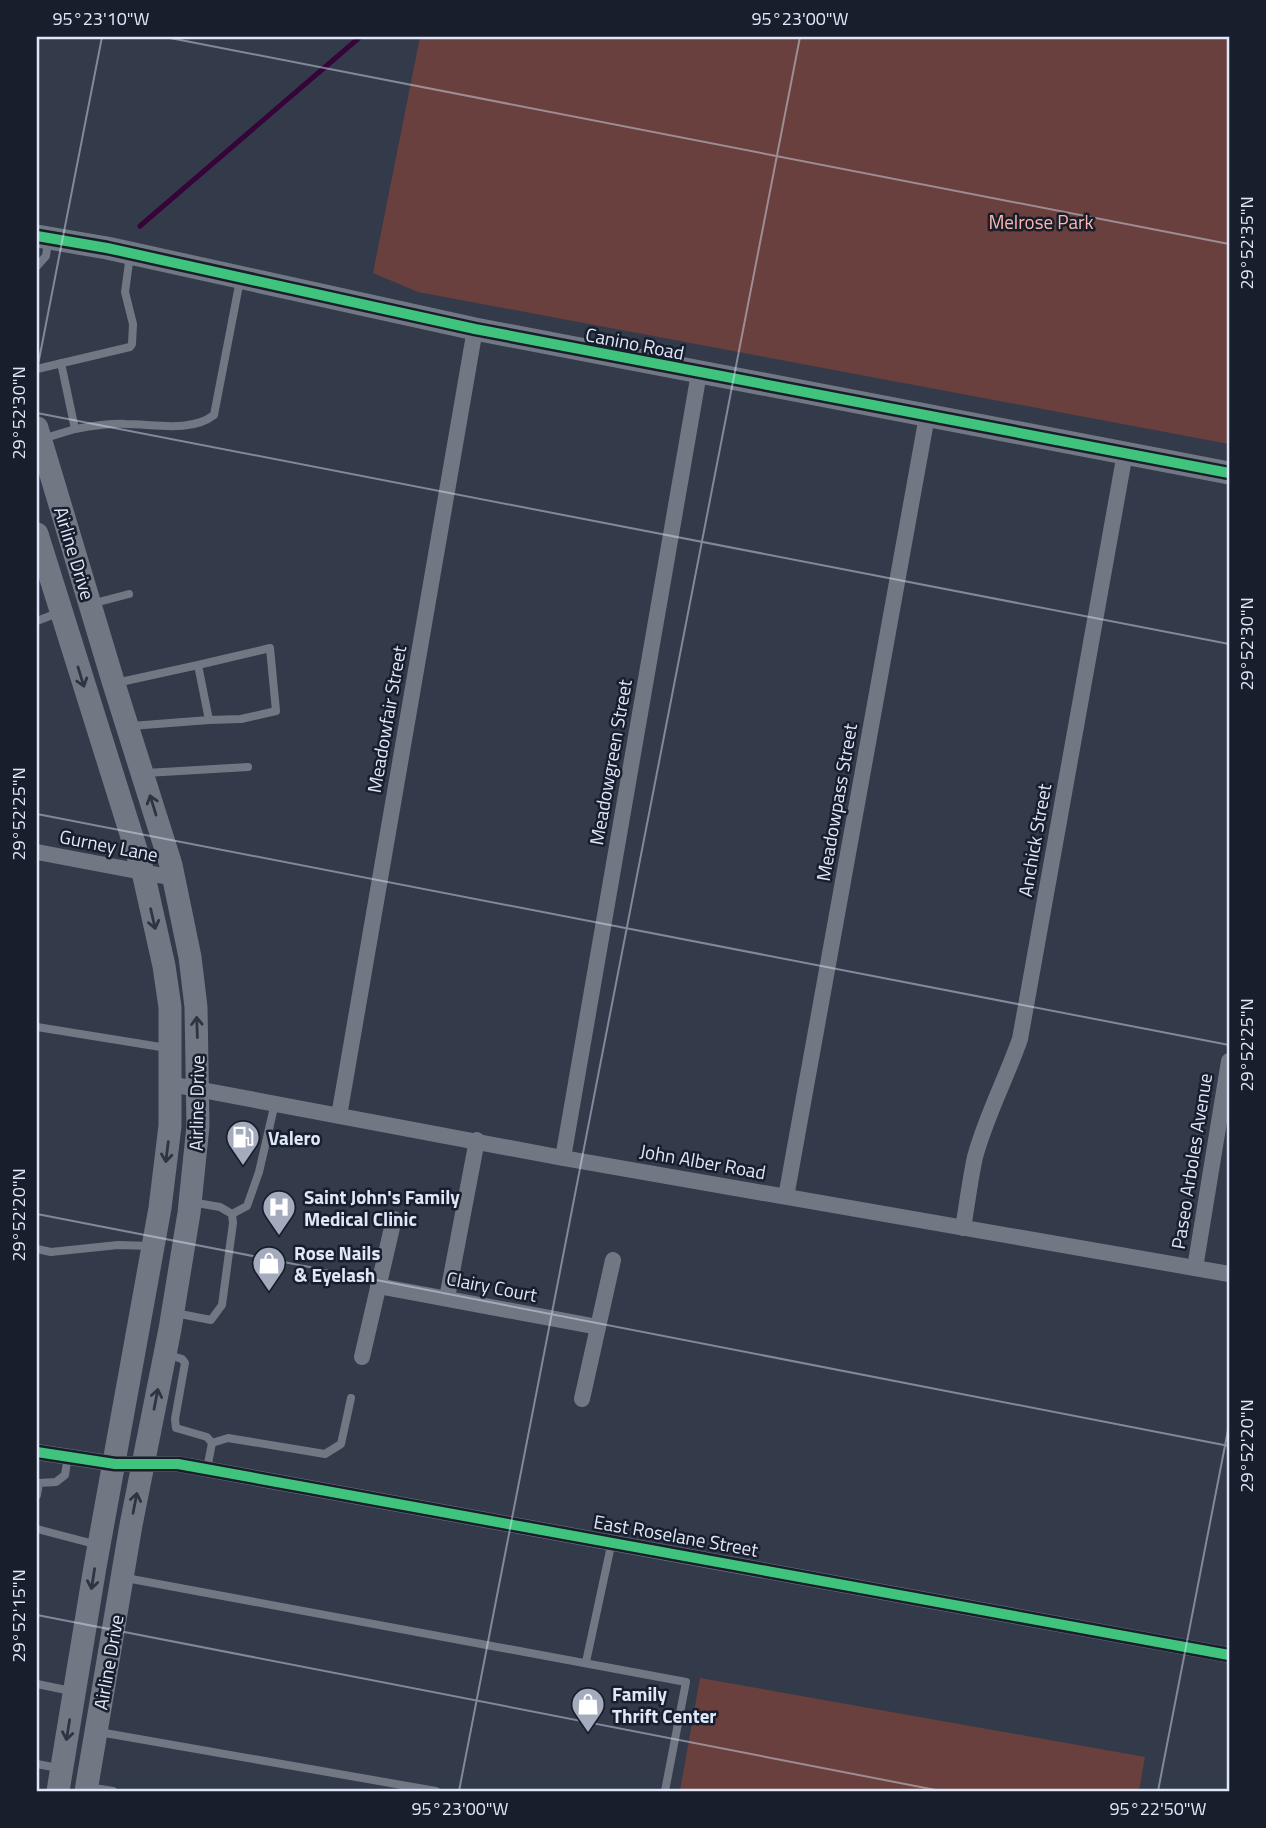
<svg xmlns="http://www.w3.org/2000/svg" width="1266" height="1828" viewBox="0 0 1266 1828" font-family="'Titillium Web',sans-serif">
  <rect width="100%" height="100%" fill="#333a4a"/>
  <path fill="#69403e" d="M 420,37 L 1229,37 L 1229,444 L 418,292 L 373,273 Z
    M 700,1678 L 1145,1757 L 1139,1791 L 680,1791 Z"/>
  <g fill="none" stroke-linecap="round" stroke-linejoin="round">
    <path stroke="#350539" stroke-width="5" d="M 140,226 L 360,37"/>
    <path stroke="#727784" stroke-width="8" d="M 37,266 L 46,256 L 48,242
      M 37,369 L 130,347 L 132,344 L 133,324 L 125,292 L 130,255
      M 75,429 C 92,426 109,423 126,424 C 153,424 191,433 214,415 L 240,280
      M 42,439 L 75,429 L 61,363
      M 91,604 L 129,594
      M 37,621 L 60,612
      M 198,665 L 270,648 L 276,711 L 241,719 L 209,720
      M 116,683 L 198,665 L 209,720 L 131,726
      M 146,773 L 248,767
      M 37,1027 L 167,1048
      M 232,1214 L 247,1206 L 259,1172 L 275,1103
      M 37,1249 L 51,1252 L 118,1245 L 152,1246
      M 175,1313 L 211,1320 L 222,1305 L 233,1223 L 232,1214 L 220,1207 L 191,1202
      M 169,1355 L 182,1359 L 185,1363 L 175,1419 L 176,1428 L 207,1437 L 212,1443
      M 207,1469 L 212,1443 L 228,1438 L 325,1454 L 341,1444 L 351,1398
      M 37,1495 L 39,1483 L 56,1482 L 65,1475 L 68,1456
      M 37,1529 L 98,1545
      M 126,1578 L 686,1682 L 665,1791
      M 586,1662 L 612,1541
      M 37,1684 L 71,1691
      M 99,1732 L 436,1791
      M 37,1764 L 58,1768
      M 88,1787 L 113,1791"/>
    <path stroke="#727784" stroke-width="16" d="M 37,852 L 174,878
      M 170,1084 L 563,1158 L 1229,1274
      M 339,1116 L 475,329
      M 563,1158 L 699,373
      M 786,1197 L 927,416
      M 963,1228 C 967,1205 970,1180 975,1157 C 986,1116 1006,1079 1020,1039 L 1125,453
      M 1195,1268 L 1229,1061
      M 378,1286 L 598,1327
      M 447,1298 L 477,1140
      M 362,1357 L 394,1219
      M 582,1399 L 613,1260
      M 37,1452 L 115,1464 L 178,1464 L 1229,1655"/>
    <path stroke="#727784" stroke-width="23" d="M 37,236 L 107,248 L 475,329 L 1229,473
      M 37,428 L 113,681 L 171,865 L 190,957 L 196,1007 L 198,1126 L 189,1213 L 170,1329 L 131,1525 L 86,1791
      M 37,534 L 143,872 L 164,966 L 170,1007 L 170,1126 L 160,1208 L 95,1567 L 58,1791"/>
    <defs>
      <path id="cycleway" d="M 37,236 L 107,248 L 475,329 L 1229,473
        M 37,1452 L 115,1464 L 178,1464 L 1229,1655"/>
    </defs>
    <use href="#cycleway" stroke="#181e2b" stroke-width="15"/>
    <use href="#cycleway" stroke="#40c37c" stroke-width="10"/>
  </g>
  <defs><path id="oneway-shaft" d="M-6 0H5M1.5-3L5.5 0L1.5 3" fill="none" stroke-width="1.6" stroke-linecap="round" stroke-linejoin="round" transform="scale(1.75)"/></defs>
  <g stroke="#2e3441">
    <use href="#oneway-shaft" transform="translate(81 677) rotate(73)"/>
    <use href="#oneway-shaft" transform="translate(153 805) rotate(-107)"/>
    <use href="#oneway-shaft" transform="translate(153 919) rotate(77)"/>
    <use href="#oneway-shaft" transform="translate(197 1027) rotate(-92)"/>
    <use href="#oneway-shaft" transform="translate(167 1152) rotate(97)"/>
    <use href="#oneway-shaft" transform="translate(156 1399) rotate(-79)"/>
    <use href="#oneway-shaft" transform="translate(135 1503) rotate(-79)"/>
    <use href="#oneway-shaft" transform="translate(93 1579) rotate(99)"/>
    <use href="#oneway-shaft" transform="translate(68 1730) rotate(99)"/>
  </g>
  <path fill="none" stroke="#dfe8fb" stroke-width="2" stroke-opacity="0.45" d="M 165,37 L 1229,244M 37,370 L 102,37M 37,413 L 1229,644M 37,814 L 1229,1045M 37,1214 L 1229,1446M 37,1615 L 941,1791M 459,1791 L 800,37M 1158,1791 L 1229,1425"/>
  <defs>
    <symbol id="fuel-pin" viewBox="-11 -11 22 30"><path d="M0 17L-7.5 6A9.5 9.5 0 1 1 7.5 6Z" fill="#a3abbd" stroke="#181e2b"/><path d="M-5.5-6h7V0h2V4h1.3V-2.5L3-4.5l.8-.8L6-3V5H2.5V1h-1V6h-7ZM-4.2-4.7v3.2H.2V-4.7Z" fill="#fff"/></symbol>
    <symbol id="hospital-pin" viewBox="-11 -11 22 30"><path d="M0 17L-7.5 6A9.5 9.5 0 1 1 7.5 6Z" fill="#a3abbd" stroke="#181e2b"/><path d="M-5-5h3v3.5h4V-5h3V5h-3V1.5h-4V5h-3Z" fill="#fff"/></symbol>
    <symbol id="shop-pin" viewBox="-11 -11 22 30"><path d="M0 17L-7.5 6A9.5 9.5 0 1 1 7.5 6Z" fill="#a3abbd" stroke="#181e2b"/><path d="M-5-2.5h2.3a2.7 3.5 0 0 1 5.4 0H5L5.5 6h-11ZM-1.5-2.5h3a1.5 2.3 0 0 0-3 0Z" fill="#fff"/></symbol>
  </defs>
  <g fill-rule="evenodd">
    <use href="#fuel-pin" x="224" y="1118" width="38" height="52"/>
    <use href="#hospital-pin" x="260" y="1188" width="38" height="52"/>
    <use href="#shop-pin" x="250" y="1244" width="38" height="52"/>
    <use href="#shop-pin" x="569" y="1685" width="38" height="52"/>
  </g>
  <g text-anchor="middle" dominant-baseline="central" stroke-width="5" stroke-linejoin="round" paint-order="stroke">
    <g font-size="19" fill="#feb6ae" stroke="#181e2b">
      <text x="1041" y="221">Melrose Park</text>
    </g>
    <g font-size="19" fill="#dfe8fb" stroke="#181e2b">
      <text transform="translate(635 343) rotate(11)">Canino Road</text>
      <text transform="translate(75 553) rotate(73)">Airline Drive</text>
      <text transform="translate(386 719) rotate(-80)">Meadowfair Street</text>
      <text transform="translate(610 762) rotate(-80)">Meadowgreen Street</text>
      <text transform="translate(836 802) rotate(-80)">Meadowpass Street</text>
      <text transform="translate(1034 840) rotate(-80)">Anchick Street</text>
      <text transform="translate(109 845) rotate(11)">Gurney Lane</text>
      <text transform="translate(196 1103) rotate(-89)">Airline Drive</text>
      <text transform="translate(703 1161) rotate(10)">John Alber Road</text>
      <text transform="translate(1191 1161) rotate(-81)">Paseo Arboles Avenue</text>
      <text transform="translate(492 1286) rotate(11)">Clairy Court</text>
      <text transform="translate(676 1535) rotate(10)">East Roselane Street</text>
      <text transform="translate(108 1662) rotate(-80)">Airline Drive</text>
    </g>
    <g font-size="19" font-weight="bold" fill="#dfe8fb" stroke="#181e2b" text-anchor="start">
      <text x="268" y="1137">Valero</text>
      <text x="304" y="1196">Saint John's Family<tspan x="304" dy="22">Medical Clinic</tspan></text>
      <text x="294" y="1252">Rose Nails<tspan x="294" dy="22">&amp; Eyelash</tspan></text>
      <text x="612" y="1693">Family<tspan x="612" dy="22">Thrift Center</tspan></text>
    </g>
  </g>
  <rect width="1266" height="1828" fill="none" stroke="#181e2b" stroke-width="77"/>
  <rect x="38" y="38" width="1190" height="1752" fill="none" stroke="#dfe8fb" stroke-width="2.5"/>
  <g font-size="18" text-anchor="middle" fill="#dfe8fb">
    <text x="101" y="25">95°23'10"W</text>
    <text x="800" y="25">95°23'00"W</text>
    <text transform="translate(1247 243) rotate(-90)" y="6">29°52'35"N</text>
    <text transform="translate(19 413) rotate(-90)" y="6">29°52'30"N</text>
    <text transform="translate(1247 644) rotate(-90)" y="6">29°52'30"N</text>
    <text transform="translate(19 814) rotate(-90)" y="6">29°52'25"N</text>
    <text transform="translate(1247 1045) rotate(-90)" y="6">29°52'25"N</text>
    <text transform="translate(19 1215) rotate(-90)" y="6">29°52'20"N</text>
    <text transform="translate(1247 1446) rotate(-90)" y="6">29°52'20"N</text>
    <text transform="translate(19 1616) rotate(-90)" y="6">29°52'15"N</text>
    <text x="460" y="1815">95°23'00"W</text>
    <text x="1158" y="1815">95°22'50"W</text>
  </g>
</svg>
